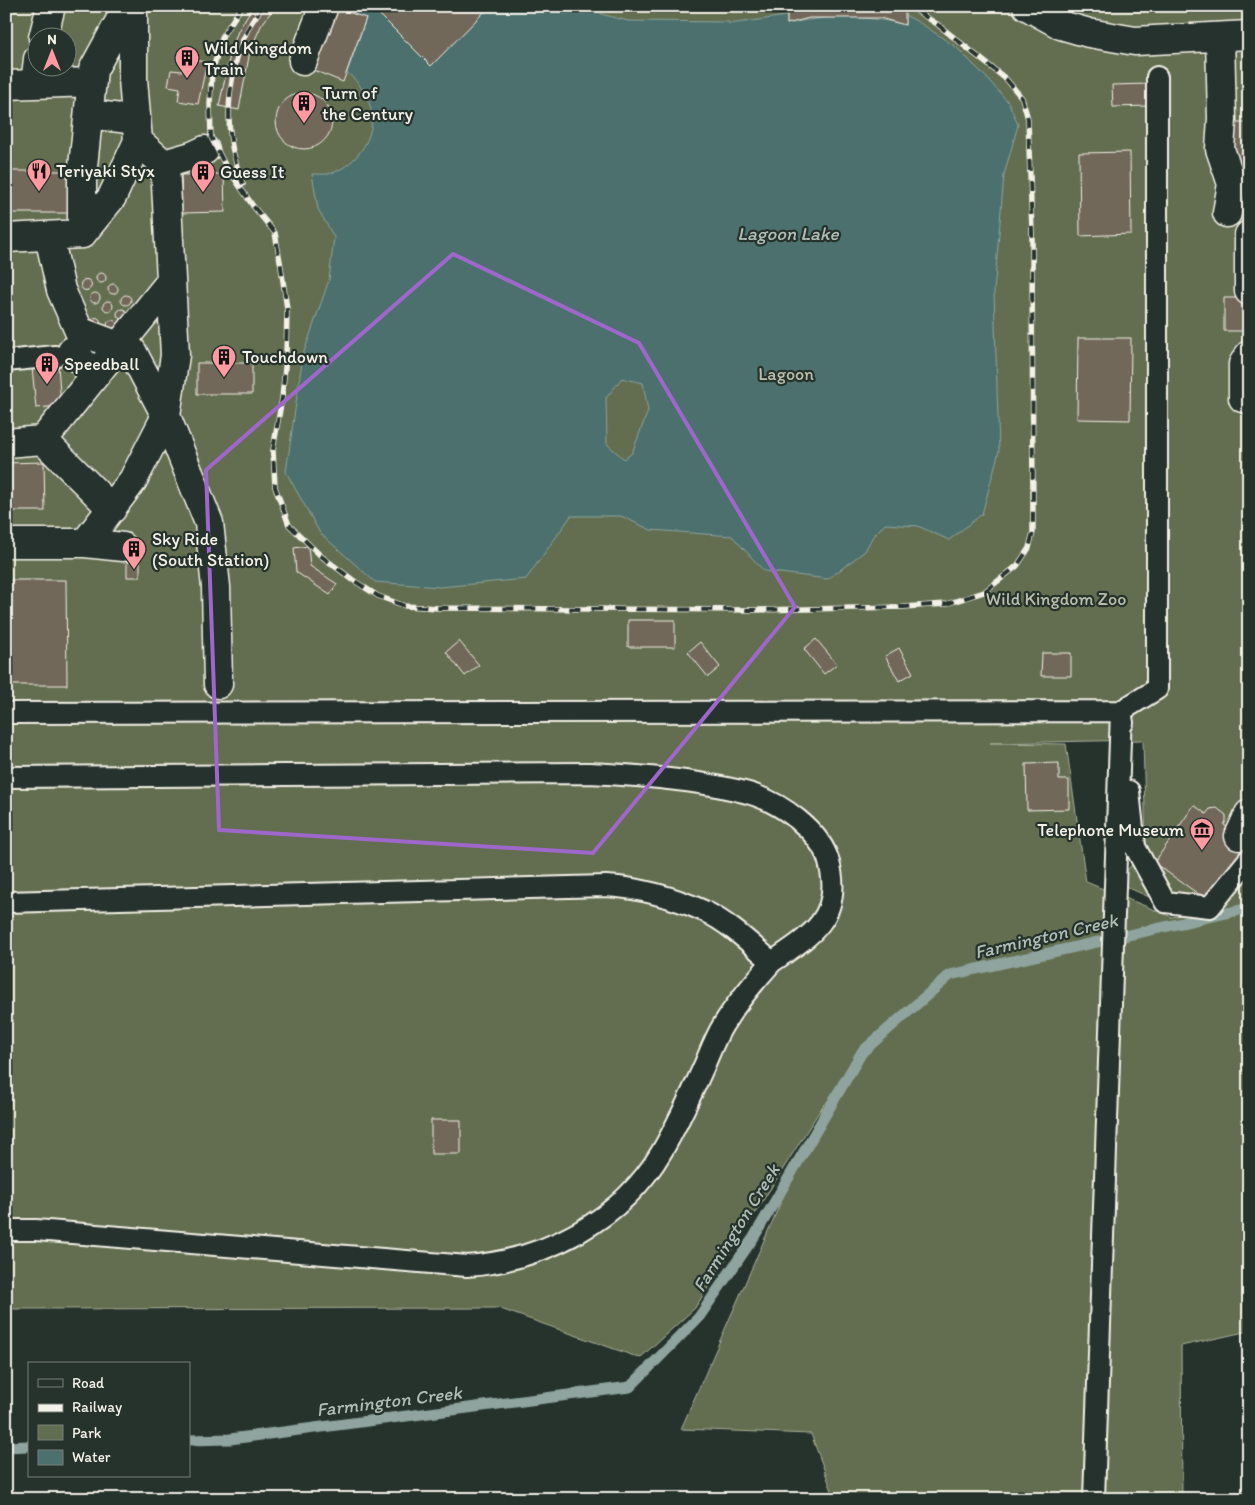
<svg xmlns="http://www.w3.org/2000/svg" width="1255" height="1505" viewBox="0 0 1255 1505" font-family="Itim,sans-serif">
  <rect width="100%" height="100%" fill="#26332d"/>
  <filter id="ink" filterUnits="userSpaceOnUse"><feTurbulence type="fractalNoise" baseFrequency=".02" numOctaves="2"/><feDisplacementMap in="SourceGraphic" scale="10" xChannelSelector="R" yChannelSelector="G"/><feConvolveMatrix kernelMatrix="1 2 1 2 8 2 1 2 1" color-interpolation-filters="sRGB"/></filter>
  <g filter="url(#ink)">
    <path fill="#626e50" stroke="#abb09c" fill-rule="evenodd" d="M 6,6 L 1249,6 L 1249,1331 L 1181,1346 L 1182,1499 L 835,1499 L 811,1434 L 681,1429 L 824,1104 L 695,1308 L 640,1358 L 498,1308 L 6,1309 ZM 38,38 L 68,38 L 68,68 L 38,68 ZM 1143,740 L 1146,845 L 1118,883 L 1187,914 L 1172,917 L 1086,882 L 1066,744 L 990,743 Z"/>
    <path fill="#4b706e" stroke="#8fa49f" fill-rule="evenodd" d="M 351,6 L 603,6 L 601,14 L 628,21 L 729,22 L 729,24 L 787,16 L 787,24 C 825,15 868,15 905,25 L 905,15 L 920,23 L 956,47 L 985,76 L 1009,103 L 1018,125 L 1004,175 L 994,292 L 999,451 L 982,514 L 949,540 L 918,526 L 885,524 L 873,536 L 865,551 L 828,579 L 764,571 L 732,536 L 651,530 L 621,516 L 571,516 L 526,579 L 440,587 L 375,582 L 320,533 L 286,472 L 303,355 L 329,280 L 334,237 L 318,209 L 312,174 C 320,174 328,175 335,172 C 363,160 382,125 366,96 C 361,86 355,79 347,73 L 366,19 L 349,12 ZM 622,378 L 643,383 L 648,411 L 632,453 L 624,459 L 607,444 L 606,398 Z"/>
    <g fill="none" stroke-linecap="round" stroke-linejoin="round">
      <path stroke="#8fa49f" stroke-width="11" d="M 189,1440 L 230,1439 L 630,1387 L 699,1317 L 754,1237 L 862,1052 L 950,975 L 1249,908
        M 6,1447 L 29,1446"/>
    </g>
    <path fill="#72685a" stroke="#f4f1e8" d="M 253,6 L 275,6 L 261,26 L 250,51 L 239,110 L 219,106 L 231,51 L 238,31 Z
      M 387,6 L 490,6 L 431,66 L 379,14 Z
      M 787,6 L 905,6 L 905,25 L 880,18 L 809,18 L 787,24 Z
      M 336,8 L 366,18 L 343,82 L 313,70 Z
      M 184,59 L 207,62 L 198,104 L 178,101 L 180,88 L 168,86 L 171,70 L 182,71 Z
      M 1147,84 L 1148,106 L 1113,107 L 1112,85 Z
      M276 121a28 28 0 1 1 56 0a28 28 0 1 1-56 0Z
      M 1234,123 L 1249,123 L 1249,171 L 1234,171 Z
      M 1130,152 L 1131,234 L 1080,236 L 1079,153 Z
      M 6,171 L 71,171 L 71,213 L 6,213 Z
      M 215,174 L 224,174 L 225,212 L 182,213 L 181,175 Z
      M96 278a5 5 0 1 1 10 0a5 5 0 1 1-10 0Z
      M80.5 285a5.5 5.5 0 1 1 11 0a5.5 5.5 0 1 1-11 0Z
      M108 289a5 5 0 1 1 10 0a5 5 0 1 1-10 0Z
      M90 298a5 5 0 1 1 10 0a5 5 0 1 1-10 0Z
      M121 300a5 5 0 1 1 10 0a5 5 0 1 1-10 0Z
      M 1224,298 L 1249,298 L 1249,331 L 1224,331 Z
      M103 306a5 5 0 1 1 10 0a5 5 0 1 1-10 0Z
      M117 314a5 5 0 1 1 10 0a5 5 0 1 1-10 0Z
      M91.5 322a4.5 4.5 0 1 1 9 0a4.5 4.5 0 1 1-9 0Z
      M107 325a5 5 0 1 1 10 0a5 5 0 1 1-10 0Z
      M 1078,338 L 1131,338 L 1130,420 L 1077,419 Z
      M 197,363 L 252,363 L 252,394 L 197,394 Z
      M 58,365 L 61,406 L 36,408 L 32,367 Z
      M 44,462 L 45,511 L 6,511 L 6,463 Z
      M 308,546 L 310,566 L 337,584 L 330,595 L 296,572 L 294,548 Z
      M 127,562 L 140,562 L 140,577 L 127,577 Z
      M 6,580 L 66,580 L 67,685 L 6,685 Z
      M 628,620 L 675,620 L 675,647 L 628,647 Z
      M 816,639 L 837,664 L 824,674 L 804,649 Z
      M 459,641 L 479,665 L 465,676 L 446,652 Z
      M 700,642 L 720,667 L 708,677 L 688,652 Z
      M 899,648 L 913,673 L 899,681 L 885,656 Z
      M 1042,653 L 1071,653 L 1071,676 L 1041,676 Z
      M 1059,763 L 1059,780 L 1069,780 L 1069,809 L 1027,810 L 1026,764 Z
      M 1194,805 L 1206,814 L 1210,809 L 1217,808 L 1226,815 L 1226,821 L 1224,825 L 1248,842 L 1207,900 L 1154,863 Z
      M 431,1120 L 461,1120 L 461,1154 L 431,1154 Z"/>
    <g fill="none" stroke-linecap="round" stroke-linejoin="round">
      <defs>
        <path id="lane" d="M 6,361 L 55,356
          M 6,713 L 1121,711 L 1094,1499
          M 1123,723 L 1121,711 L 1157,689 L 1157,77
          M 6,777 L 589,773 C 632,775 674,778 717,786 C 730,789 745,791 757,796 C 783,805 817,830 827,856 C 829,861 830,866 831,871 C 840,920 807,938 772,962
          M 1129,791 L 1135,847 L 1165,902 L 1210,907 L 1249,859
          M 6,902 L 606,886 C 639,888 673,897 704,911 C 729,923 751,944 772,962 C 754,982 737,1002 723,1025 C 715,1038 710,1052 704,1066 C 691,1095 678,1124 662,1151 C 622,1220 545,1260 467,1266 L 36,1230 L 6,1230"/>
        <path id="street" d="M 1027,6 L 1061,25 L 1089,33 L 1135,41 L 1249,35
          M 1220,37 L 1222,119 L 1220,149 L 1232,184 L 1227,213
          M 43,38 L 51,6
          M 303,61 L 324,6
          M 35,84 L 38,59
          M 6,85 L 92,82
          M 89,114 L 136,120
          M 164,164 L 192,156 L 205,150
          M 82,234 L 112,197 L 138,141
          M 1249,235 L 1249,291
          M 49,236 L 61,290 L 79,331 L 132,351 L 166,416 L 209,523 L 216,587 L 218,684
          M 6,238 L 82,234 L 82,176 L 93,70 L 128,6
          M 72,351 L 95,375
          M 1243,398 L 1243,364 L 1249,355
          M 43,440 L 112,509
          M 6,443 L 43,440 L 171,281
          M 6,543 L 85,543 L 133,480 L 166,416 L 175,355 L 165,165 L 138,141 L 133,79 L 133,6
          M 85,543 L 123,547
          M 1239,836 L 1249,814"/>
      </defs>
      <use href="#lane" stroke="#f4f1e8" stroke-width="24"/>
      <use href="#street" stroke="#f4f1e8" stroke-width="31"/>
      <use href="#lane" stroke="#26332d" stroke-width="20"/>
      <use href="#street" stroke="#26332d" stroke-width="28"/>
      <defs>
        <path id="rail" d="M 242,6 L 223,35 L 212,72 L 210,104 L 211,137 L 224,163 L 253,206 L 275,233 L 281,267 L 287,309 L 286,357 L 282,398 L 273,450 L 275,487 L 289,525 L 321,556 L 353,580 L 378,596 L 405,606 L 438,608 L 757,610 L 904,607 L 946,604 L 984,592 L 1017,566 L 1029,548 L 1033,532 L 1032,232 L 1028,119 L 1022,98 L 1006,79 L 937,24 L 910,7
          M 243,184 C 240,176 237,168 235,159 C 223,118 230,62 250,25 C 254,18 259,12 264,6"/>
      </defs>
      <use href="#rail" stroke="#f4f1e8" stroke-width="5.5"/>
      <use href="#rail" stroke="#26332d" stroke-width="4" stroke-dasharray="11" stroke-linecap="butt"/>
    </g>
  </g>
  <path fill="none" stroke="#9f67cb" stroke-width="4" stroke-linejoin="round" d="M 453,254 L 639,343 L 795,607 L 593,853 L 219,830 L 206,470 Z"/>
  <defs>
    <symbol id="building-pin" viewBox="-11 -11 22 30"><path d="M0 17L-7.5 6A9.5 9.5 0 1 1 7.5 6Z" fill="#ff9aa2" stroke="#26332d"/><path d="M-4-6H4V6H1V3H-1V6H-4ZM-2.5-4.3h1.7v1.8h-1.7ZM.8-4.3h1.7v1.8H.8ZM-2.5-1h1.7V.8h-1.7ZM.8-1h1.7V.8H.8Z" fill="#111"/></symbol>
    <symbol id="restaurant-pin" viewBox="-11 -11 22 30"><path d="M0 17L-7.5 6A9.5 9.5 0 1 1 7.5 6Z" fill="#ff9aa2" stroke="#26332d"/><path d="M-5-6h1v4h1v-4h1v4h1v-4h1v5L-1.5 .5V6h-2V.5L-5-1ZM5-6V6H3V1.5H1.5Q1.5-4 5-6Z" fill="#111"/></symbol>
    <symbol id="museum-pin" viewBox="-11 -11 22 30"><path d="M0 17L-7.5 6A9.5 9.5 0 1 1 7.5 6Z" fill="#ff9aa2" stroke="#26332d"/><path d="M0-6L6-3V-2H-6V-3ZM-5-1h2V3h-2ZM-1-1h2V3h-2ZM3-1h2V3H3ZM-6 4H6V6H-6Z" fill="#111"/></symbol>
  </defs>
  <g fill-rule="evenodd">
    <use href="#building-pin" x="173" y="44" width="28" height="38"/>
    <use href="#building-pin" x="290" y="89" width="28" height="38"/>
    <use href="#restaurant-pin" x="25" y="157" width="28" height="38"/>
    <use href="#building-pin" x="189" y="158" width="28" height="38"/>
    <use href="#building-pin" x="210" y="343" width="28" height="38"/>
    <use href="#building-pin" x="33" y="350" width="28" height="38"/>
    <use href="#building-pin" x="120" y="535" width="28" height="38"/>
    <use href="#museum-pin" x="1188" y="816" width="28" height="38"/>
  </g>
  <g text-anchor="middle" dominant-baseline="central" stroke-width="4.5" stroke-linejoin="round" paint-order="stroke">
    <g font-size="18" fill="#f4f1e8" stroke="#26332d" text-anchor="start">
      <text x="204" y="48">Wild Kingdom<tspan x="204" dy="21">Train</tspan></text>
      <text x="322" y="93">Turn of<tspan x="322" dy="21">the Century</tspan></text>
      <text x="56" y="171">Teriyaki Styx</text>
      <text x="220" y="172">Guess It</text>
      <text x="242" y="357">Touchdown</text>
      <text x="64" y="364">Speedball</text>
      <text x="152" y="539">Sky Ride<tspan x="152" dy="21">(South Station)</tspan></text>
      <text x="1184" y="830" text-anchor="end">Telephone Museum</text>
    </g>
    <g font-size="18" fill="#babdab" stroke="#26332d">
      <text x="786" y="374">Lagoon</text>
      <text x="1056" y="599">Wild Kingdom Zoo</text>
    </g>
    <g font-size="19" font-style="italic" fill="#b0bdb7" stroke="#26332d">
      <text x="788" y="233">Lagoon Lake</text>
      <text transform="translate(1046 936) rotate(-13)">Farmington Creek</text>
      <text transform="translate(736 1228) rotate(-58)">Farmington Creek</text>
      <text transform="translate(389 1401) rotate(-7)">Farmington Creek</text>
    </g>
  </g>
  <rect width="1255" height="1505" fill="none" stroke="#26332d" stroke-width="25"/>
  <rect x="12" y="12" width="1230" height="1480" fill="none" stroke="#f4f1e8" stroke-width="2" filter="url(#ink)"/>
  <rect x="28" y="1362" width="162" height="115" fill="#26332d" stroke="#787f78"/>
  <rect x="38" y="1379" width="25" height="8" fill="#26332d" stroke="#787f78"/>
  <text x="72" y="1388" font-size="15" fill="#f4f1e8">Road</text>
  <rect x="38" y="1404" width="25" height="8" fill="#f4f1e8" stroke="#787f78"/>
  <text x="72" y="1412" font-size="15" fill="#f4f1e8">Railway</text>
  <rect x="38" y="1425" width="25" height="15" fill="#626e50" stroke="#787f78"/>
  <text x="72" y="1438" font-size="15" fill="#f4f1e8">Park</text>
  <rect x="38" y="1450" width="25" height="15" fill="#4b706e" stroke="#787f78"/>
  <text x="72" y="1462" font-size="15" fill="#f4f1e8">Water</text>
  <g transform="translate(52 52)"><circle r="24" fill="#26332d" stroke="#787f78"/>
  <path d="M0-4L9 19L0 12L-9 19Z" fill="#ff9aa2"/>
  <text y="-8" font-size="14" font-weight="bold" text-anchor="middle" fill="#f4f1e8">N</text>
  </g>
</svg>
